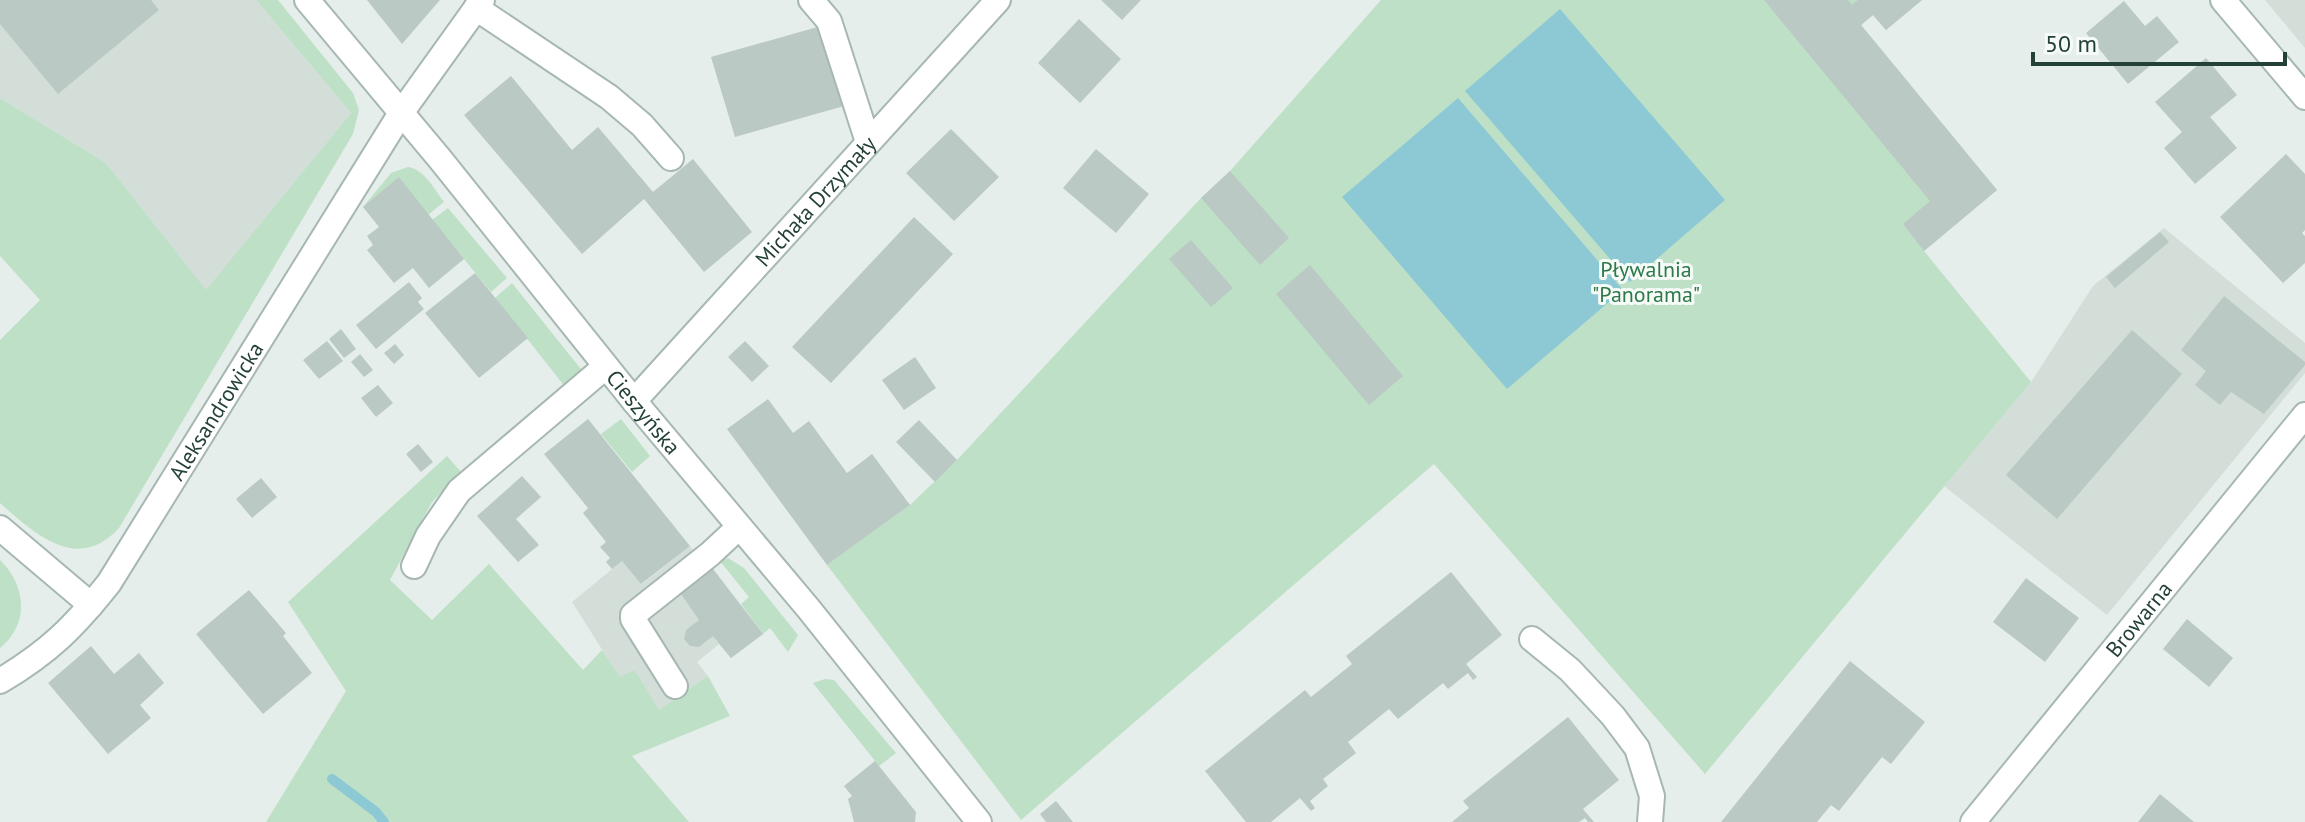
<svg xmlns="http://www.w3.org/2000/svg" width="2305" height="822" viewBox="0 0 2305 822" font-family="'PT Sans',sans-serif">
  <rect width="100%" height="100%" fill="#e5eeea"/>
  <path fill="#d3ded9" d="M 0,0 L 256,0 L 351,113 L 206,291 L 106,163 L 0,98 Z
    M 2265,0 L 2305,0 L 2305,48 Z
    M 2164,228 L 2305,343 L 2305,373 L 2107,615 L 1944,486 L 2031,382 L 2093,286 Z
    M 690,546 L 709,571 L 713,569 L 763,634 L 731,658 L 719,644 L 697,662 L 708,676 L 659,710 L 635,670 L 620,678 L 572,602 L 622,561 L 642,584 Z"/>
  <path fill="#bee0c7" d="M 256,0 L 278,0 L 353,93 L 359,110 L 353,134 L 119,528 C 77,574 34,533 0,503 L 0,340 L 40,300 L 0,256 L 0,98 L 106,163 L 206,290 L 351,113 Z
    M 1381,0 L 1922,0 L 1886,30 L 1873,15 L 1861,25 L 1997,190 L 1924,251 L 2031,382 L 1705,774 L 1434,464 L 1021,820 L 827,565 L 910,505 L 957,460 L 1201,198 L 1230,171 Z
    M 408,167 C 424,169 435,190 444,202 L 428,215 L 363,207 L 391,173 Z
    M 448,208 L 507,278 L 491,292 L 432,220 Z
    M 512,283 L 584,373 L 566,388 L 495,298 Z
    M 621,419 L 650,456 L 632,472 L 601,434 Z
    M 447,456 L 461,472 L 432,502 L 390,580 L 432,620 L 489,564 L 583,670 L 602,650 L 620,677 L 635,670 L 659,710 L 708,676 L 730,716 L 632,756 L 689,822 L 266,822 L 346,691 L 288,602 Z
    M 728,558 L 744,568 L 798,635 L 788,652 L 770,628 L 763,634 L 741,604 L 749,597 L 720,561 Z
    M 0,560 C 26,585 30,624 0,648 Z
    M 825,679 L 834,680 L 896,753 L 879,766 L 813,683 Z"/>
  <path fill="#8dc9d4" d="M 1560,9 L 1725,200 L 1630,282 L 1465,91 Z
    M 1458,98 L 1623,290 L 1507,389 L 1342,197 Z"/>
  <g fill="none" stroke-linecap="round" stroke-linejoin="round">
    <path stroke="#8dc9d4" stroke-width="10" d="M 332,779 L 376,812 L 384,822"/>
  </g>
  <path fill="#bac9c3" d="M 0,0 L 151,0 L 159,10 L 58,94 L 0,24 Z
    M 367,0 L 440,0 L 402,44 Z
    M 1101,0 L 1141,0 L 1122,20 Z
    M 1764,0 L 1848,0 L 1852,5 L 1858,0 L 1922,0 L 1886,30 L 1873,15 L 1861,25 L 1997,190 L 1924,251 L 1903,224 L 1930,201 Z
    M 2124,1 L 2145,26 L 2157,16 L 2179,42 L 2128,84 L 2086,33 Z
    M 1079,19 L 1121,59 L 1080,103 L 1038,63 Z
    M 821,26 L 844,106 L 735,137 L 711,57 Z
    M 2206,58 L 2237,95 L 2210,117 L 2237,148 L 2195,184 L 2164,148 L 2182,132 L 2155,102 Z
    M 511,76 L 572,150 L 598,127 L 653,192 L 693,159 L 752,232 L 704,272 L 644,199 L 582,254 L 464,115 Z
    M 951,129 L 999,177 L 954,221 L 906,173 Z
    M 1096,149 L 1149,194 L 1116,233 L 1063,188 Z
    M 2286,154 L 2305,174 L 2305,230 L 2302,233 L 2305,236 L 2305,263 L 2283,283 L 2220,217 Z
    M 1230,171 L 1289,238 L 1260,265 L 1201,198 Z
    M 399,177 L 464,259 L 429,288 L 413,268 L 394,283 L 367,250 L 373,245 L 367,236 L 379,227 L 363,207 Z
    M 914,217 L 953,254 L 831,383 L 792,347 Z
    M 2160,232 L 2169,242 L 2115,288 L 2106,277 Z
    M 1191,240 L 1233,288 L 1211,307 L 1169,259 Z
    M 1310,265 L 1403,376 L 1369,405 L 1276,294 Z
    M 475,273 L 528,338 L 479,378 L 425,313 Z
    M 409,282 L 422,298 L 418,302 L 424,309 L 376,349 L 356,325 Z
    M 2224,296 L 2305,362 L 2305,365 L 2264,414 L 2231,392 L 2220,405 L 2195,385 L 2206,371 L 2181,350 Z
    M 341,329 L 356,349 L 344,358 L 329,339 Z
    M 2132,330 L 2182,374 L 2057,519 L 2006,475 Z
    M 327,341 L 343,361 L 319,379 L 303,360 Z
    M 745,341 L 769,366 L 752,382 L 728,357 Z
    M 395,344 L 404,355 L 394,364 L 384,353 Z
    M 360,354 L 373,370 L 364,377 L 351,362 Z
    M 915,357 L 936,388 L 904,410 L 882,380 Z
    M 378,385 L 393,403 L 376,417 L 361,398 Z
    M 768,399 L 793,433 L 809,421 L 847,473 L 872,454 L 910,505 L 827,565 L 727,429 Z
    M 588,419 L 690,546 L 641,584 L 622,561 L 612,569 L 606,562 L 610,558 L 600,547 L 606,542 L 583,513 L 588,508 L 544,454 Z
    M 919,420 L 957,460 L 935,482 L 896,442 Z
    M 418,444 L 433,462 L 421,472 L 406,454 Z
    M 522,476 L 541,497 L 516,519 L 539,545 L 518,562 L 477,516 Z
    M 261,478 L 277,497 L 252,518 L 236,499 Z
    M 713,569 L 763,634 L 731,658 L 713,636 L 699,647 L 690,646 L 684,639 L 686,630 L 699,620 L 681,594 Z
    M 1451,572 L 1502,635 L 1466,664 L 1477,677 L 1473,680 L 1468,673 L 1448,689 L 1443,683 L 1398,719 L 1389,709 L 1348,742 L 1356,753 L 1323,779 L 1328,786 L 1310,801 L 1315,808 L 1311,811 L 1300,798 L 1271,822 L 1246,822 L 1205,771 L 1305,690 L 1311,697 L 1352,664 L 1346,656 Z
    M 2026,578 L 2079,618 L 2045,662 L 1993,622 Z
    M 249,590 L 286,633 L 283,636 L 312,673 L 263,714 L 196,634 Z
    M 2187,619 L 2233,658 L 2209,687 L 2163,649 Z
    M 91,646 L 114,674 L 139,653 L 164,683 L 140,705 L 151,718 L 108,754 L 48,683 Z
    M 1850,661 L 1925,722 L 1891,764 L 1882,757 L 1839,811 L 1831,805 L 1817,822 L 1721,822 Z
    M 1568,717 L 1619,780 L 1583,809 L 1594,822 L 1588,822 L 1585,818 L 1579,822 L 1452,822 L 1469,808 L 1463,801 Z
    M 875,761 L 916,812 L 915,822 L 854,822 L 848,799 L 852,796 L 844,786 Z
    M 2160,794 L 2194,822 L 2138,822 Z
    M 1056,801 L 1073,822 L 1046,822 L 1040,814 Z"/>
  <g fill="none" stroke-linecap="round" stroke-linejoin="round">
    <defs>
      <g id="minor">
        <path id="s1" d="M 307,0 L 440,159 L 634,401 L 808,608 L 979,822"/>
        <path d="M 811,0 L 829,21 L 868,142"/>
        <path d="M 2223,0 L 2305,97"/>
        <path d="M 476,8 L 609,97 L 642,125 L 671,158"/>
        <path id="s2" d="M 634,401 L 998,0"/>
        <path d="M 0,528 L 91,605"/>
        <path d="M 414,566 L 428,536 L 459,491 L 605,367"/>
        <path d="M 1532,639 L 1570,670 L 1613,716 L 1637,748 L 1652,796 L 1650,822"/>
        <path id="s3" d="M 0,681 C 49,652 74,627 109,583 L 401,113 L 482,0"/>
        <path d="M 675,686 L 633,619 L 633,615 L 710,554 L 739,527"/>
        <path id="s4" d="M 1973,822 L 2305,415"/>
      </g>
    </defs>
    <use href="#minor" stroke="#a7b7b1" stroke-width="28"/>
    <use href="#minor" stroke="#fff" stroke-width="24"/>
  </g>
  <g text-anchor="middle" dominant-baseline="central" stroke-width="6" stroke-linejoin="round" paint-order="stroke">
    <g font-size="22" fill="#244139" stroke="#f6fbf8">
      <text stroke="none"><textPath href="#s2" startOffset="270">Michała Drzymały</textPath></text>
      <text stroke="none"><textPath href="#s3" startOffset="350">Aleksandrowicka</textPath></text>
      <text stroke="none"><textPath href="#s1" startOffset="532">Cieszyńska</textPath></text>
      <text stroke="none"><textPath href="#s4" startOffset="262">Browarna</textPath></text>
    </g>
    <g font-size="22" fill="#2d794a" stroke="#f6fbf8">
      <text x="1646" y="269">Pływalnia<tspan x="1646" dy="25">"Panorama"</tspan></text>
    </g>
  </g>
  <path d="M2033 52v12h252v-12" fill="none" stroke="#244139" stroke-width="4"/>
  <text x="2045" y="52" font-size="24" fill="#244139" stroke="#f6fbf8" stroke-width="6" paint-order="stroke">50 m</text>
</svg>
